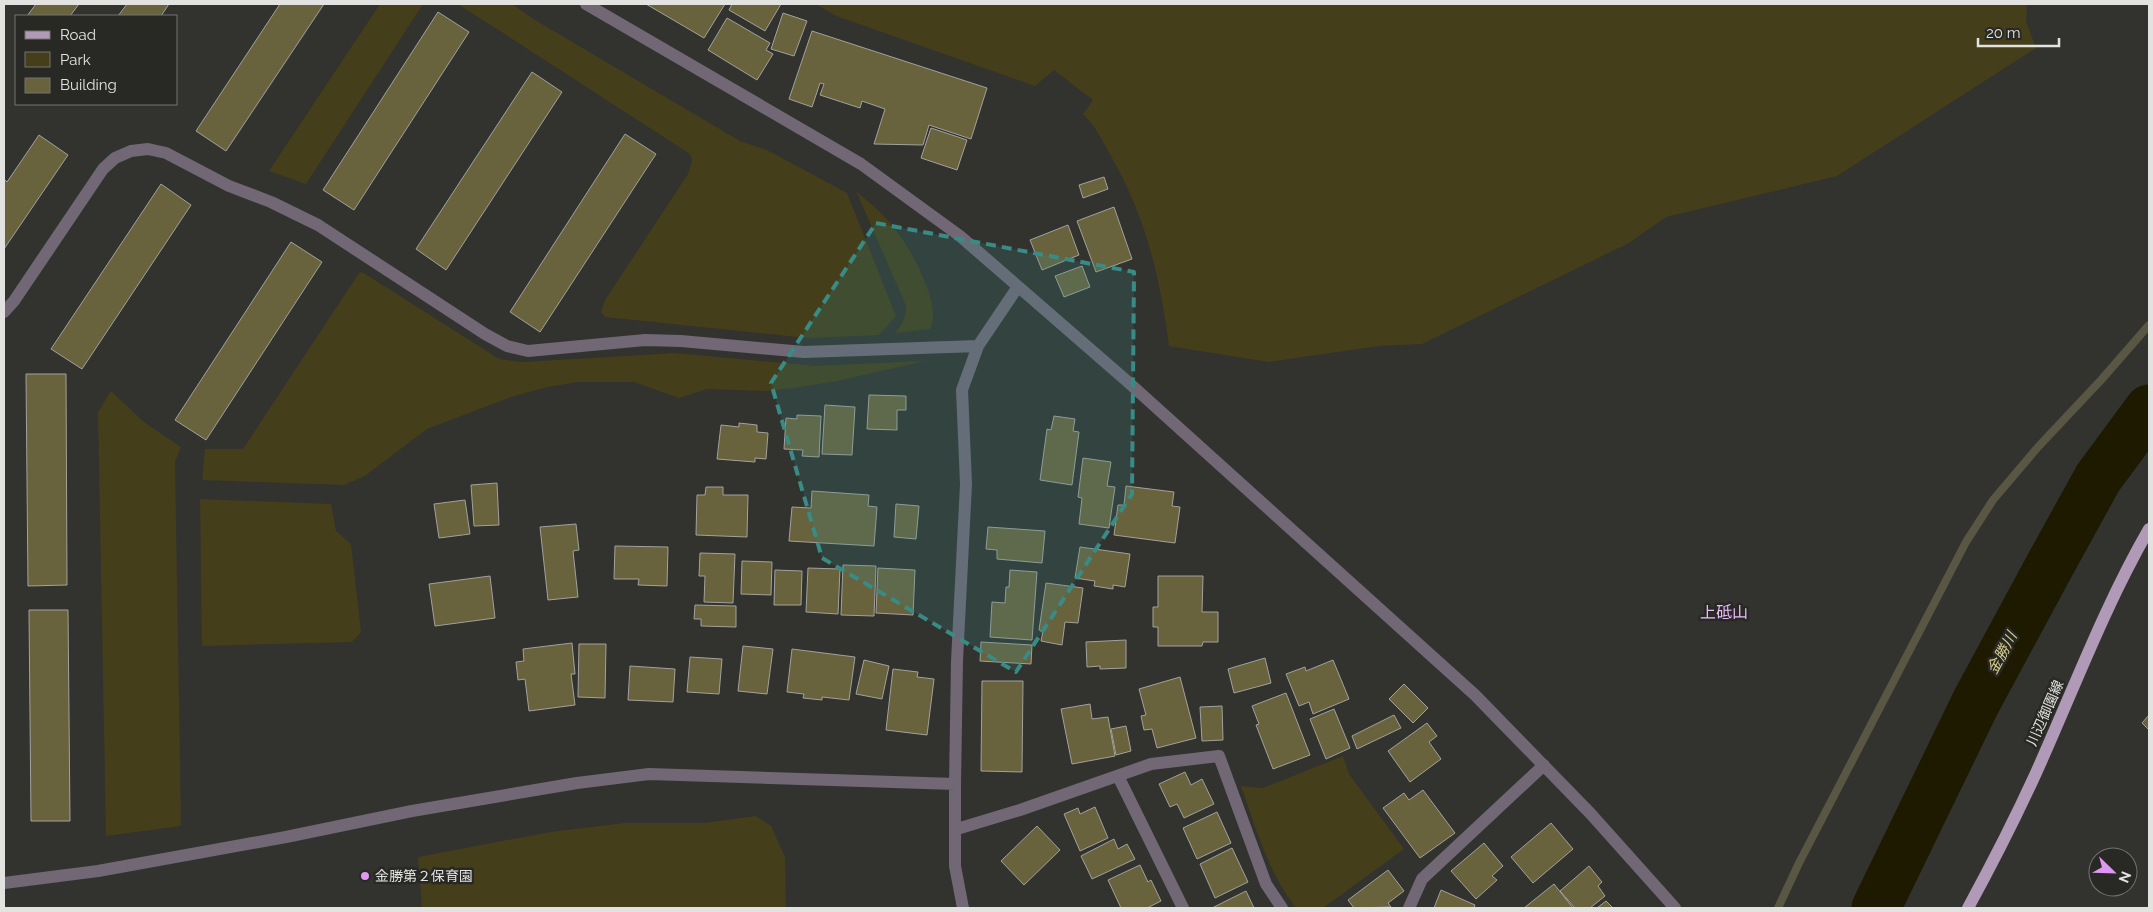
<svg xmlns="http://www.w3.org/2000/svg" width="2153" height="912" viewBox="0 0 2153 912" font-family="Raleway,'Noto Sans JP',sans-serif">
  <rect width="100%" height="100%" fill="#32322f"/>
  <path fill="#443e1b" d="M 380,4 L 423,4 L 306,184 L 269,171 Z
    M 458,4 L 512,4 L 535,20 L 740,141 L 767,150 L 847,193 L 896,316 L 879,335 L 808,338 L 605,317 L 601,312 L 605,300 L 688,174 L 692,160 L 690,154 Z
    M 815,4 L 2027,4 L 2026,21 L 2036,48 L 1837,176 L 1666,217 L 1629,243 L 1422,344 L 1379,346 L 1269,362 L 1169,346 C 1160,277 1146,218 1112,158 C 1103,142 1096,126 1083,114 L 1093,100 L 1054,70 L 1035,86 L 839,17 Z
    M 856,191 C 870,203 884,214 895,229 C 910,248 943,305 930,329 L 895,333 C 903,323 908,315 905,303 Z
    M 362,272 L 499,359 L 523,362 L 675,353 L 816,366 L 924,361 L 837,381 L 793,388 L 766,391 L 707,389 L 679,398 L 634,382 L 578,382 L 547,387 L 511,397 L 427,429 L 365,476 L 344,485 L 202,480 L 205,449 L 243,449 L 359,273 Z
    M 111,391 L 144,422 L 181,447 L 175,462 L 181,826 L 106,836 L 98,412 Z
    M 200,499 L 331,504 L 336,531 L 351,544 L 361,632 L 352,642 L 202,646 Z
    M 1343,756 L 1349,774 L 1404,849 L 1323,908 L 1296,908 C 1268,872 1256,829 1241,786 L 1263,788 Z
    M 756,816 L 771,826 L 785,857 L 786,908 L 422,908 L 418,857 L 550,832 L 625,823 L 704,823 Z"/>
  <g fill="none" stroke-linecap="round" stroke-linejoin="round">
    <path stroke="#595643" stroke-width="8" d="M 1778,908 L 1799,863 L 1966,542 L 1993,500 L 2038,447 L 2102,379 L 2149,325"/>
    <path stroke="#1e1a00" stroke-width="49" d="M 1876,908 L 1976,702 L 2050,565 L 2098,478 L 2149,409"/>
  </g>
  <path fill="#68623d" stroke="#a2a29e" d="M 36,4 L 79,4 L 70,16 L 27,16 Z
    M 127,4 L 169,4 L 161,16 L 118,16 Z
    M 280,4 L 324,4 L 226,151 L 196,131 Z
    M 646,4 L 725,4 L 704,38 Z
    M 732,4 L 781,4 L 765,31 L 729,10 Z
    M 438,12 L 469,32 L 354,210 L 323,190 Z
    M 783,13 L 807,21 L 794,56 L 771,49 Z
    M 727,18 L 770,43 L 766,50 L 773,54 L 757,80 L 708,50 Z
    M 812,31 L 987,88 L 971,139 L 929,125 L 923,145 L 874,144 L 885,109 L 862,101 L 860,108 L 820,95 L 824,84 L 820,83 L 812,107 L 789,99 Z
    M 532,72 L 562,92 L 446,270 L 416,249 Z
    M 931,128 L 967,140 L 957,170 L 921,158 Z
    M 625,134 L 656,154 L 540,332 L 510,312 Z
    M 39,135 L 68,155 L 4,249 L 4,179 L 7,182 Z
    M 1104,177 L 1108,189 L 1083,198 L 1079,185 Z
    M 161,184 L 191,205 L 82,369 L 51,349 Z
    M 1114,207 L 1132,259 L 1096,272 L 1077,221 Z
    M 1068,225 L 1079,255 L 1042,270 L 1030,240 Z
    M 291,242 L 322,262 L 206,440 L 175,420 Z
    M 1082,266 L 1090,287 L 1064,297 L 1055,276 Z
    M 26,374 L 66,374 L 67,585 L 28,586 Z
    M 869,395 L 906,396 L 906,410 L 897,410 L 897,430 L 867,429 Z
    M 825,405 L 855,407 L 852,455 L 822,454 Z
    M 797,415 L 821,416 L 819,457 L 802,456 L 803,450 L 784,449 L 786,418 L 797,419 Z
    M 1054,416 L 1075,419 L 1073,431 L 1079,432 L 1072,485 L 1040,480 L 1047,429 L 1051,430 Z
    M 739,423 L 757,425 L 757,432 L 768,433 L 766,459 L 755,458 L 755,462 L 717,459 L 721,425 L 739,427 Z
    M 1083,458 L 1111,462 L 1107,486 L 1115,487 L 1109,528 L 1079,524 L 1082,498 L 1078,497 Z
    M 497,483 L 499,525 L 474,526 L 471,485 Z
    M 1126,486 L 1174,492 L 1172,506 L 1180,507 L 1175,543 L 1114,535 L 1118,505 L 1124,505 Z
    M 706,487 L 723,487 L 723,495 L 748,495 L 747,537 L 696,535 L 697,495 L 705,495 Z
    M 812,491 L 869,495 L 868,506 L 877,507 L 874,546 L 789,541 L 792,507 L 811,508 Z
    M 465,500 L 470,534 L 439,538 L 434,504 Z
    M 896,504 L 919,506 L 916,539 L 894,537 Z
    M 576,524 L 579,550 L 573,551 L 578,597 L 548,600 L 540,527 Z
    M 988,527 L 1045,531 L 1042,563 L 997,559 L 997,550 L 986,549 Z
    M 615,546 L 668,547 L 667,586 L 638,585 L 639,579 L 614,579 Z
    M 1080,547 L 1130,554 L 1125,587 L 1113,585 L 1113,589 L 1094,586 L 1095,581 L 1075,578 Z
    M 700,553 L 735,554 L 733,603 L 704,602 L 705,576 L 699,576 Z
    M 742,561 L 772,562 L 771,595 L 741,594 Z
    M 843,565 L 876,566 L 874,616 L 841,615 Z
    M 808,568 L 840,569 L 838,614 L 806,612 Z
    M 878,568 L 915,570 L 913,615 L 876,613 Z
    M 775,570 L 802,571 L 801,605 L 774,605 Z
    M 1010,570 L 1037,572 L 1032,640 L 990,637 L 992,602 L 1005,603 L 1006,587 L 1009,587 Z
    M 490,576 L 495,618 L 435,626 L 429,584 Z
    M 1158,576 L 1203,576 L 1202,612 L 1218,612 L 1218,642 L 1203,642 L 1202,646 L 1158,646 L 1158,627 L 1153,627 L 1153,607 L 1158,607 Z
    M 1046,583 L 1083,588 L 1078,623 L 1065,622 L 1062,645 L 1041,641 L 1043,631 L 1039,630 Z
    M 695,605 L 736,606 L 736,627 L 701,626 L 701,619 L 694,619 Z
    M 29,610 L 68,610 L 70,821 L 31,821 Z
    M 1126,640 L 1126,668 L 1100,669 L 1100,666 L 1087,667 L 1086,642 Z
    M 981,642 L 1032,645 L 1031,664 L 980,661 Z
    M 572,643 L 575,674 L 571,674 L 575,705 L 529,711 L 525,679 L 518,680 L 516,662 L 524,661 L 523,649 Z
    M 579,644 L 606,644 L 605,698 L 578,697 Z
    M 743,646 L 773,649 L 767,694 L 738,691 Z
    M 792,649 L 855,657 L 849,700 L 822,697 L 822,700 L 803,698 L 804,694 L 787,692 Z
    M 690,657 L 722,659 L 719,694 L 687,692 Z
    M 1265,658 L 1271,683 L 1234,693 L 1228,669 Z
    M 864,660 L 889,666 L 882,699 L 856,694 Z
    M 1333,660 L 1349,699 L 1313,714 L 1309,702 L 1299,706 L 1286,674 L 1305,667 L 1306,671 Z
    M 630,666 L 675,669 L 673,702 L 628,700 Z
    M 893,669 L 918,672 L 917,677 L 934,679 L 927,735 L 886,730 Z
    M 1180,677 L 1196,738 L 1157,748 L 1152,729 L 1144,730 L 1141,716 L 1146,715 L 1139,689 Z
    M 982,681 L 1023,681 L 1022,772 L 981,771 Z
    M 1404,684 L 1428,708 L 1413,723 L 1389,699 Z
    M 1286,693 L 1310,755 L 1273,769 L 1256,725 L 1259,724 L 1252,706 Z
    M 1090,704 L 1092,719 L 1108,717 L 1115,756 L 1072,764 L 1061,709 Z
    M 1222,706 L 1223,740 L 1202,741 L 1200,707 Z
    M 1334,709 L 1350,748 L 1326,759 L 1310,719 Z
    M 1394,715 L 1401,728 L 1357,749 L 1352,736 Z
    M 2149,715 L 2149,730 L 2142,723 Z
    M 1427,723 L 1437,736 L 1429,742 L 1441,759 L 1410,782 L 1388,751 Z
    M 1126,726 L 1131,751 L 1116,755 L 1111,729 Z
    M 1185,772 L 1191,785 L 1202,779 L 1214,804 L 1184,818 L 1177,804 L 1170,807 L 1159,784 Z
    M 1423,790 L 1455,833 L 1420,858 L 1383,808 L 1404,793 L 1409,800 Z
    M 1095,807 L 1108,838 L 1080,851 L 1064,814 L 1078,808 L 1080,814 Z
    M 1217,812 L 1231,843 L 1197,859 L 1183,828 Z
    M 1551,823 L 1573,849 L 1533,883 L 1511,857 Z
    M 1037,826 L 1060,850 L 1024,885 L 1001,861 Z
    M 1114,839 L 1118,849 L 1127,844 L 1135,859 L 1092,879 L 1081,856 Z
    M 1484,843 L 1503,866 L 1492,876 L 1497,880 L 1476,899 L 1451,871 Z
    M 1232,848 L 1248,882 L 1215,898 L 1200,864 Z
    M 1140,865 L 1148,882 L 1151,880 L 1161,901 L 1147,908 L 1121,908 L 1108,880 Z
    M 1589,866 L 1602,882 L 1598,886 L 1605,896 L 1590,908 L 1575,908 L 1560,891 Z
    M 1388,870 L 1404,891 L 1388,903 L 1391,907 L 1354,908 L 1348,900 Z
    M 1554,884 L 1573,908 L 1524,908 Z
    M 1441,890 L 1475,905 L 1474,908 L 1434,908 Z
    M 1246,891 L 1254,908 L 1212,908 Z
    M 1606,901 L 1613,908 L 1597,908 Z"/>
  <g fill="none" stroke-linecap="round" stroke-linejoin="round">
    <path stroke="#716775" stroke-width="12" d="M 586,4 L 861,164 L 960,236 L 1128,382 L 1475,695 L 1590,813 L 1675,908
      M 4,312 L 14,301 L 103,169 L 115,158 L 131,151 L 148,149 L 166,153 L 229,186 L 271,202 L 318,225 L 485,334 L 507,346 L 528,351 L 645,340 L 681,341 L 804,352 L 978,346
      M 1118,776 L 1183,908
      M 957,829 L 1020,810 L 1151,764 L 1219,756 L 1266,884 L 1282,908
      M 4,883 L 98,871 L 286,837 L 412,811 L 577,783 L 649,774 L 955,784
      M 963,908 L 955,866 L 955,784 L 957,661 L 966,484 L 962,390 L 978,346 L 1017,288
      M 1409,908 L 1422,879 L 1544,765"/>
    <path stroke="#b09ab7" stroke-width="12" d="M 1968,908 C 1992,864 2015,819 2036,773 C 2073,691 2104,607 2149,529"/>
  </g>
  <path fill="#398c85" fill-opacity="0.2" stroke="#398c85" stroke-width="4" stroke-dasharray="10 6" stroke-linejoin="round" d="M 876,223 L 1134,272 L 1132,494 L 1016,672 L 822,558 L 771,383 Z"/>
  <circle fill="#de98f2" stroke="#282825" stroke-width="2" cx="365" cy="876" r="5"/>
  <g text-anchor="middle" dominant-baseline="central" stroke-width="5" stroke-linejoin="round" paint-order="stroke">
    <g font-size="14" fill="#e2e2e0" stroke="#282825">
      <text transform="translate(2045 713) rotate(-66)">川辺御園線</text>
    </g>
    <g font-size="14" fill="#e2e2e0" stroke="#282825" text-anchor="start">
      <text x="375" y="876">金勝第２保育園</text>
    </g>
    <g font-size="15" font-style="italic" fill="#d8cf8d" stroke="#282825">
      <text transform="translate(2002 653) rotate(-62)">金勝川</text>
    </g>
    <g font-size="16" fill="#ebbaf9" stroke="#282825">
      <text x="1724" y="612">上砥山</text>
    </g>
  </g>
  <rect width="2153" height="912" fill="none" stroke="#e2e2e0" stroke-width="10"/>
  <rect x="15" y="15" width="162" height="90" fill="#282825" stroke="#727270"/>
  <rect x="25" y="31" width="25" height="8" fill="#b09ab7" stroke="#727270"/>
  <text x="60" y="40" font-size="15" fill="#e2e2e0">Road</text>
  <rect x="25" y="52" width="25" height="15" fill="#443e1b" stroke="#727270"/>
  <text x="60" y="65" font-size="15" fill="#e2e2e0">Park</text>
  <rect x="25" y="78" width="25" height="15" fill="#68623d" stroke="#727270"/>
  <text x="60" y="90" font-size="15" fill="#e2e2e0">Building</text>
  <g transform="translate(2113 872) rotate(113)"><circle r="24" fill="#282825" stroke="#727270"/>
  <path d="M0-4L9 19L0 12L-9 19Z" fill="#de98f2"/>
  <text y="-8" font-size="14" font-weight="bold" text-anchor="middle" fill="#e2e2e0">N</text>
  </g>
  <path d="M1978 38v8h81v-8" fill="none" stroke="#e2e2e0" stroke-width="2.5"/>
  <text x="1986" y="38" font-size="15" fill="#e2e2e0" stroke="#282825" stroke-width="4" paint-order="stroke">20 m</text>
</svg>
